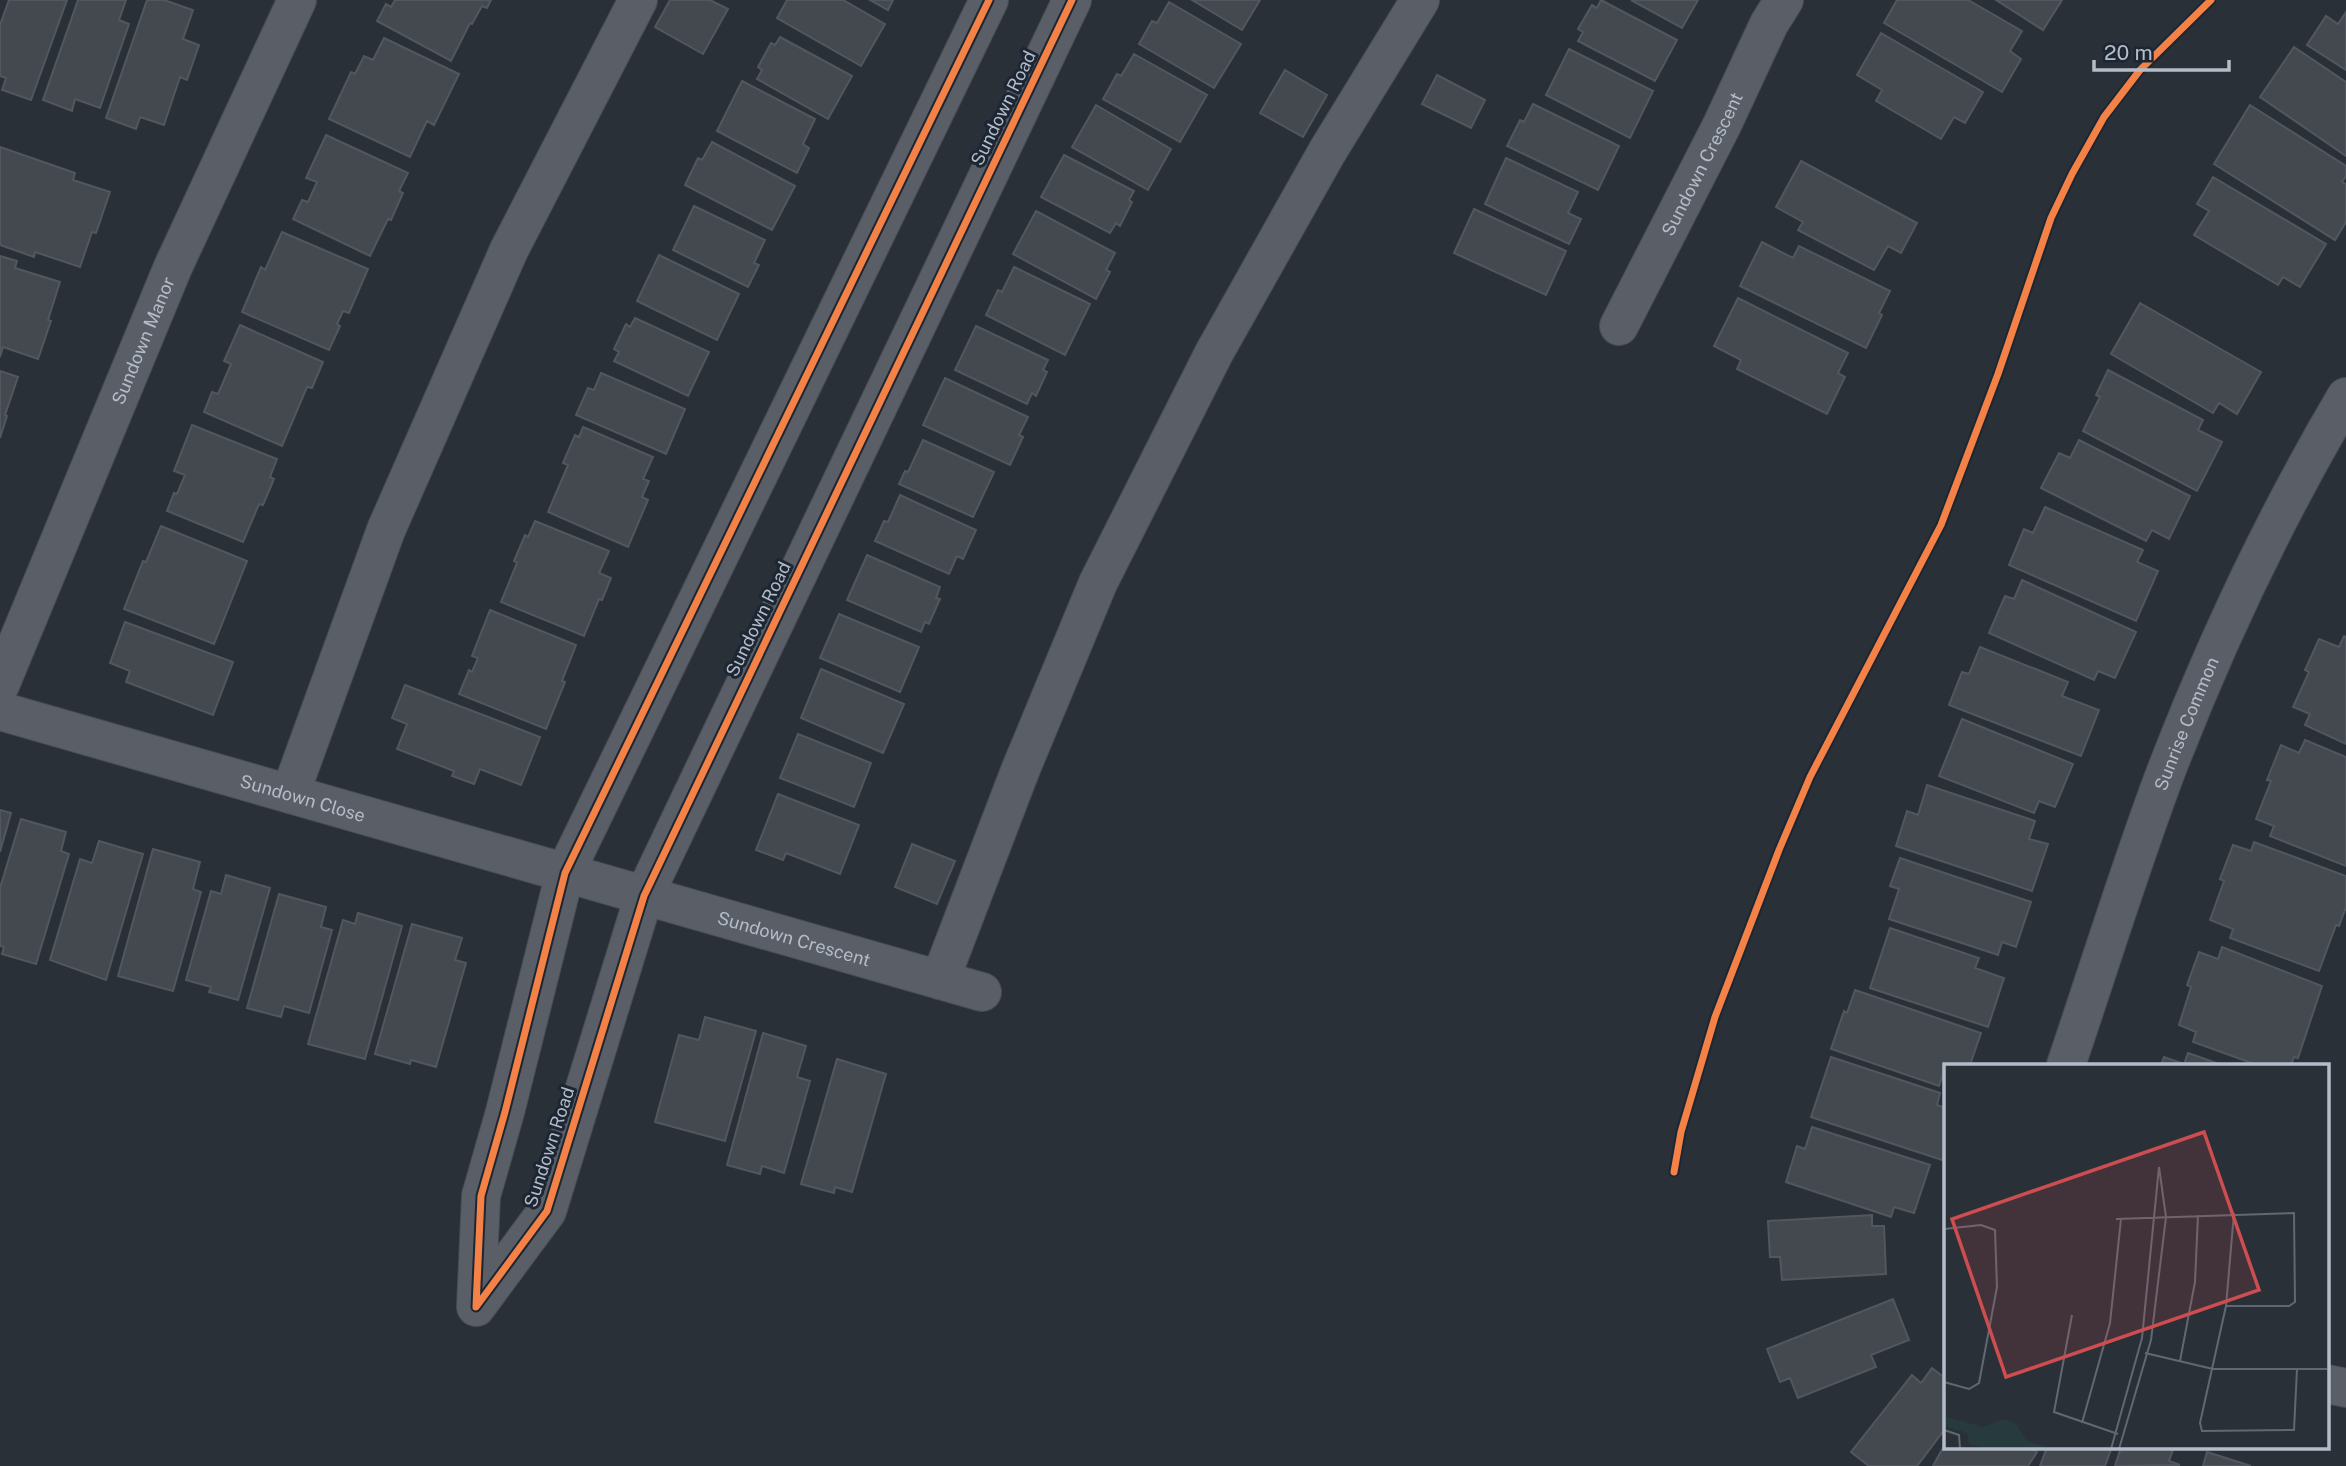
<svg xmlns="http://www.w3.org/2000/svg" width="2346" height="1466" viewBox="0 0 2346 1466" font-family="'Public Sans',sans-serif">
  <rect width="100%" height="100%" fill="#2a3038"/>
  <path fill="#444950" stroke="#52575f" stroke-width="2" d="M 9,0 L 67,0 L 31,100 L 2,90 L 6,78 L 0,76 L 0,25 Z
    M 78,0 L 126,0 L 119,20 L 129,24 L 100,108 L 75,99 L 72,111 L 43,100 Z
    M 147,0 L 164,0 L 193,10 L 183,39 L 199,45 L 187,80 L 180,77 L 164,125 L 140,117 L 136,129 L 106,118 Z
    M 395,0 L 491,0 L 487,8 L 482,6 L 472,24 L 470,23 L 451,61 L 377,21 L 386,4 L 391,7 Z
    M 670,0 L 710,0 L 728,9 L 703,54 L 655,27 Z
    M 787,0 L 843,0 L 885,24 L 861,66 L 777,18 Z
    M 870,0 L 893,0 L 888,10 Z
    M 1192,0 L 1260,0 L 1242,30 Z
    M 1601,0 L 1677,40 L 1655,81 L 1578,41 L 1583,32 L 1578,29 L 1592,5 L 1597,8 Z
    M 1631,0 L 1698,0 L 1682,28 Z
    M 1897,0 L 1968,0 L 2022,31 L 2010,51 L 2021,59 L 2002,92 L 1884,23 Z
    M 1996,0 L 2062,0 L 2043,30 Z
    M 1169,2 L 1241,44 L 1214,88 L 1139,44 L 1152,21 L 1157,23 Z
    M 2346,12 L 2346,70 L 2307,45 L 2326,16 L 2338,24 Z
    M 1881,33 L 1983,92 L 1965,123 L 1954,117 L 1941,139 L 1876,101 L 1882,90 L 1857,75 Z
    M 780,37 L 852,76 L 828,119 L 757,79 L 762,70 L 758,67 L 771,43 L 775,45 Z
    M 384,38 L 459,74 L 434,125 L 427,121 L 410,157 L 329,119 L 351,72 L 355,74 L 364,56 L 373,60 Z
    M 2294,47 L 2346,82 L 2346,156 L 2260,97 Z
    M 1569,49 L 1653,91 L 1630,138 L 1546,95 Z
    M 1134,54 L 1207,95 L 1180,142 L 1103,99 L 1117,74 L 1121,76 Z
    M 1285,70 L 1327,95 L 1303,137 L 1260,113 Z
    M 1437,75 L 1485,100 L 1471,128 L 1422,104 Z
    M 742,81 L 815,119 L 803,144 L 809,148 L 797,173 L 717,131 Z
    M 1533,104 L 1619,146 L 1598,190 L 1507,146 L 1520,120 L 1524,122 Z
    M 1096,105 L 1171,149 L 1148,190 L 1072,147 Z
    M 2250,105 L 2346,166 L 2346,176 L 2342,182 L 2346,184 L 2346,222 L 2335,240 L 2214,164 Z
    M 326,135 L 408,173 L 399,191 L 403,193 L 391,220 L 388,219 L 370,256 L 293,219 L 302,200 L 308,202 L 317,182 L 306,178 Z
    M 712,142 L 795,186 L 772,230 L 685,185 L 698,158 L 702,160 Z
    M 0,147 L 75,173 L 73,180 L 110,192 L 96,233 L 92,232 L 80,267 L 35,252 L 34,257 L 0,245 Z
    M 1064,155 L 1134,191 L 1129,200 L 1132,202 L 1120,226 L 1116,223 L 1110,233 L 1041,197 Z
    M 1506,158 L 1578,192 L 1568,213 L 1581,219 L 1569,244 L 1485,204 Z
    M 1801,161 L 1917,223 L 1901,253 L 1888,246 L 1874,270 L 1798,230 L 1803,222 L 1776,207 Z
    M 2213,177 L 2326,244 L 2300,287 L 2283,277 L 2278,285 L 2194,235 L 2209,211 L 2197,204 Z
    M 694,206 L 765,240 L 754,263 L 759,265 L 748,287 L 673,250 Z
    M 1474,209 L 1566,251 L 1546,295 L 1454,253 Z
    M 1036,211 L 1115,253 L 1106,270 L 1110,272 L 1096,299 L 1013,254 Z
    M 282,232 L 368,269 L 349,313 L 343,311 L 337,324 L 340,326 L 329,350 L 242,312 L 261,267 L 265,270 Z
    M 1762,242 L 1793,258 L 1799,246 L 1890,291 L 1879,313 L 1882,315 L 1866,348 L 1740,286 Z
    M 659,255 L 739,294 L 717,340 L 637,301 Z
    M 0,256 L 17,261 L 15,268 L 60,282 L 48,320 L 51,321 L 38,359 L 3,347 L 0,357 Z
    M 1014,267 L 1090,304 L 1065,355 L 986,315 L 998,290 L 1002,292 Z
    M 1738,298 L 1848,353 L 1838,373 L 1845,377 L 1827,414 L 1737,369 L 1741,360 L 1714,346 Z
    M 2140,303 L 2261,372 L 2237,414 L 2219,403 L 2213,413 L 2111,354 Z
    M 635,318 L 709,352 L 688,396 L 614,361 L 619,352 L 614,349 L 626,324 L 630,327 Z
    M 240,325 L 323,362 L 312,388 L 307,387 L 282,446 L 204,412 L 212,392 L 218,394 L 231,364 L 224,361 Z
    M 976,326 L 1048,360 L 1043,370 L 1047,372 L 1036,396 L 1032,393 L 1027,404 L 955,370 Z
    M 2108,370 L 2203,420 L 2198,430 L 2222,442 L 2197,491 L 2083,431 L 2100,397 L 2096,395 Z
    M 0,371 L 18,377 L 5,415 L 7,416 L 0,438 Z
    M 601,373 L 685,409 L 666,454 L 576,415 L 588,388 L 594,390 Z
    M 945,378 L 1028,417 L 1019,435 L 1023,437 L 1010,465 L 923,425 Z
    M 192,425 L 277,459 L 270,477 L 274,479 L 263,505 L 259,504 L 243,542 L 167,511 L 174,493 L 177,494 L 185,475 L 174,471 Z
    M 583,427 L 653,457 L 643,479 L 649,481 L 642,497 L 648,500 L 628,547 L 548,512 L 568,465 L 563,463 L 575,435 L 579,437 Z
    M 923,440 L 994,472 L 973,517 L 899,484 L 905,471 L 908,472 Z
    M 2079,440 L 2190,496 L 2169,539 L 2152,530 L 2146,541 L 2041,488 L 2059,453 L 2070,458 Z
    M 900,495 L 976,530 L 963,559 L 957,556 L 949,574 L 875,541 L 884,521 L 888,522 Z
    M 2045,507 L 2143,550 L 2137,562 L 2158,571 L 2136,621 L 2009,565 L 2024,529 L 2033,533 Z
    M 535,521 L 609,551 L 599,573 L 611,578 L 602,600 L 599,599 L 584,636 L 501,602 L 517,563 L 514,561 L 525,535 L 528,537 Z
    M 161,526 L 247,561 L 214,644 L 124,609 L 143,561 L 146,562 Z
    M 867,555 L 940,587 L 936,598 L 940,599 L 929,624 L 925,622 L 921,632 L 847,600 Z
    M 2022,580 L 2136,632 L 2115,678 L 2098,671 L 2094,680 L 1989,633 L 2005,596 L 2014,599 Z
    M 490,610 L 576,645 L 562,681 L 565,682 L 546,729 L 459,694 L 469,670 L 472,672 L 478,658 L 472,656 Z
    M 839,614 L 919,647 L 900,692 L 820,658 Z
    M 125,622 L 233,662 L 213,715 L 126,682 L 130,671 L 110,663 Z
    M 2344,636 L 2346,637 L 2346,744 L 2305,725 L 2310,714 L 2293,707 L 2309,672 L 2305,670 L 2319,639 L 2339,647 Z
    M 1980,647 L 2068,682 L 2062,696 L 2099,710 L 2081,756 L 1949,705 L 1962,672 L 1969,674 Z
    M 821,669 L 904,704 L 883,753 L 801,718 Z
    M 405,685 L 540,737 L 521,785 L 480,769 L 474,784 L 452,776 L 454,771 L 397,749 L 407,724 L 392,718 Z
    M 1962,719 L 2073,764 L 2055,807 L 2039,801 L 2034,813 L 1939,776 Z
    M 798,734 L 871,763 L 854,807 L 780,778 Z
    M 2305,740 L 2346,757 L 2346,866 L 2270,836 L 2274,826 L 2256,819 L 2271,781 L 2267,780 L 2281,745 L 2299,753 Z
    M 1927,785 L 2035,821 L 2029,839 L 2048,844 L 2032,891 L 1896,846 L 1907,811 L 1918,815 Z
    M 778,794 L 859,825 L 840,874 L 786,853 L 783,860 L 756,850 Z
    M 0,810 L 11,813 L 0,852 Z
    M 21,819 L 66,832 L 61,851 L 69,854 L 36,964 L 2,954 L 4,947 L 0,946 L 0,888 Z
    M 99,841 L 143,854 L 106,980 L 50,960 L 80,859 L 92,863 Z
    M 2254,842 L 2346,876 L 2346,907 L 2339,926 L 2336,925 L 2319,971 L 2230,938 L 2233,929 L 2210,920 L 2224,881 L 2220,879 L 2233,845 L 2251,851 Z
    M 912,844 L 955,861 L 937,904 L 895,887 Z
    M 153,849 L 200,862 L 193,889 L 201,892 L 173,991 L 118,976 Z
    M 1900,858 L 2031,902 L 2016,947 L 2002,942 L 1998,955 L 1889,919 L 1899,889 L 1890,886 Z
    M 226,875 L 270,888 L 238,1000 L 209,992 L 211,987 L 186,980 L 211,891 L 221,894 Z
    M 279,894 L 326,907 L 321,927 L 332,930 L 309,1013 L 284,1006 L 281,1017 L 247,1008 Z
    M 358,913 L 402,926 L 365,1059 L 308,1044 L 343,920 L 355,924 Z
    M 412,924 L 462,938 L 455,960 L 466,963 L 436,1067 L 411,1060 L 410,1064 L 375,1054 Z
    M 1890,928 L 1979,958 L 1975,968 L 2004,978 L 1988,1027 L 1870,988 Z
    M 2222,947 L 2322,986 L 2298,1058 L 2294,1057 L 2291,1065 L 2257,1065 L 2193,1042 L 2196,1032 L 2179,1025 L 2191,987 L 2187,985 L 2199,952 L 2218,959 Z
    M 1855,990 L 1981,1033 L 1970,1065 L 1945,1065 L 1945,1075 L 1943,1074 L 1939,1086 L 1831,1049 L 1844,1011 L 1847,1013 Z
    M 705,1017 L 756,1031 L 725,1141 L 655,1122 L 679,1035 L 699,1040 Z
    M 763,1033 L 806,1046 L 797,1077 L 810,1081 L 784,1173 L 762,1166 L 760,1174 L 727,1165 Z
    M 2188,1053 L 2222,1065 L 2161,1065 L 2164,1057 L 2184,1064 Z
    M 1831,1057 L 1940,1093 L 1937,1105 L 1945,1108 L 1945,1149 L 1942,1160 L 1811,1117 Z
    M 837,1059 L 886,1074 L 852,1192 L 835,1187 L 834,1193 L 801,1184 Z
    M 1812,1127 L 1930,1165 L 1914,1213 L 1894,1207 L 1891,1217 L 1786,1182 L 1797,1146 L 1805,1149 Z
    M 1872,1215 L 1872,1226 L 1884,1226 L 1886,1274 L 1782,1280 L 1780,1257 L 1770,1257 L 1768,1221 Z
    M 1893,1299 L 1909,1340 L 1871,1355 L 1876,1367 L 1798,1398 L 1790,1378 L 1780,1382 L 1767,1349 Z
    M 1932,1368 L 1945,1378 L 1945,1429 L 1917,1466 L 1869,1466 L 1851,1452 L 1912,1375 L 1921,1383 Z
    M 1945,1444 L 1945,1447 L 2035,1447 L 2034,1450 L 2037,1452 L 2028,1466 L 1933,1466 Z
    M 2047,1447 L 2112,1447 L 2105,1466 L 2040,1466 Z
    M 2121,1447 L 2174,1447 L 2169,1461 L 2180,1465 L 2115,1466 Z
    M 2207,1452 L 2251,1466 L 2203,1466 Z"/>
  <g fill="none" stroke-linecap="round" stroke-linejoin="round">
    <defs>
      <g id="minor">
        <path d="M 989,0 L 565,873 L 505,1112 L 481,1196 L 476,1307 L 547,1211 L 644,896 L 1072,0"/>
        <path id="s1" d="M 1619,326 L 1722,125 L 1769,24 L 1784,0"/>
        <path id="s2" d="M 0,685 L 173,267 L 297,0"/>
        <path id="s3" d="M 0,711 L 982,992"/>
        <path d="M 290,794 L 386,530 L 509,250 L 638,0"/>
        <path d="M 940,980 L 1020,771 L 1098,583 L 1214,353 L 1327,152 L 1420,0"/>
        <path id="s4" d="M 2066,1065 C 2099,968 2129,870 2165,774 C 2215,644 2275,517 2346,397"/>
        <path d="M 2327,1384 L 2346,1388"/>
      </g>
    </defs>
    <use href="#minor" stroke="#484c53" stroke-width="40"/>
    <use href="#minor" stroke="#5a5e66" stroke-width="38"/>
    <defs>
      <path id="cycleway" d="M 989,0 L 565,873 L 505,1112 L 481,1196 L 476,1307 L 547,1211 L 644,896 L 1072,0
        M 1674,1172 L 1681,1132 L 1715,1017 L 1779,850 L 1810,777 L 1941,525 L 1998,374 L 2051,218 L 2072,174 L 2104,117 L 2140,70 L 2211,0"/>
    </defs>
    <use href="#cycleway" stroke="#1d2633" stroke-width="11"/>
    <use href="#cycleway" stroke="#f48246" stroke-width="7"/>
  </g>
  <g text-anchor="middle" dominant-baseline="central" stroke-width="6" stroke-linejoin="round" paint-order="stroke">
    <g font-size="18" fill="#b4bcc9" stroke="#1d2633">
      <text transform="translate(1003 108) rotate(-64)">Sundown Road</text>
      <text stroke="none"><textPath href="#s1" startOffset="182">Sundown Crescent</textPath></text>
      <text stroke="none"><textPath href="#s2" startOffset="373">Sundown Manor</textPath></text>
      <text transform="translate(758 619) rotate(-64)">Sundown Road</text>
      <text stroke="none"><textPath href="#s4" startOffset="362">Sunrise Common</textPath></text>
      <text stroke="none"><textPath href="#s3" startOffset="315">Sundown Close</textPath></text>
      <text stroke="none"><textPath href="#s3" startOffset="826">Sundown Crescent</textPath></text>
      <text transform="translate(549 1147) rotate(-72)">Sundown Road</text>
    </g>
  </g>
  <g transform="translate(1944 1064)">
    <rect width="385" height="385" fill="#2a3038"/>
    <path d="M 0,352 L 39,363 L 59,355 L 71,359 L 83,377 L 110,385 L 44,385 L 25,380 L 23,369 L 0,362 Z" fill="#273a3e"/>
    <path fill="none" stroke="#616872" stroke-width="2" d="M 290,149 L 282,242 L 256,359 L 258,367 L 350,366 L 353,305M 172,155 L 350,149 L 351,238 L 345,242 L 282,242M 0,165 L 37,161 L 51,166 L 53,223 L 35,319 L 25,325 L 0,318M 128,251 L 110,348 L 174,370M 201,289 L 269,305 L 383,305M 236,297 L 251,218 L 254,151M 138,359 L 166,259 L 177,155M 0,366 L 15,371 L 16,385M 167,385 L 198,274 L 215,103 L 222,153 L 207,276 L 175,385"/>
    <path fill="#ce4d50" fill-opacity="0.15" stroke="#ce4d50" stroke-width="3.5" d="M 260,68 L 315,226 L 62,313 L 8,155 Z"/>
    <rect width="385" height="385" fill="none" stroke="#b4bcc9" stroke-width="3.5"/>
  </g>
  <path d="M2094 60v10h135v-10" fill="none" stroke="#b4bcc9" stroke-width="3.5"/>
  <text x="2104" y="60" font-size="21" fill="#b4bcc9" stroke="#1d2633" stroke-width="5" paint-order="stroke">20 m</text>
</svg>
